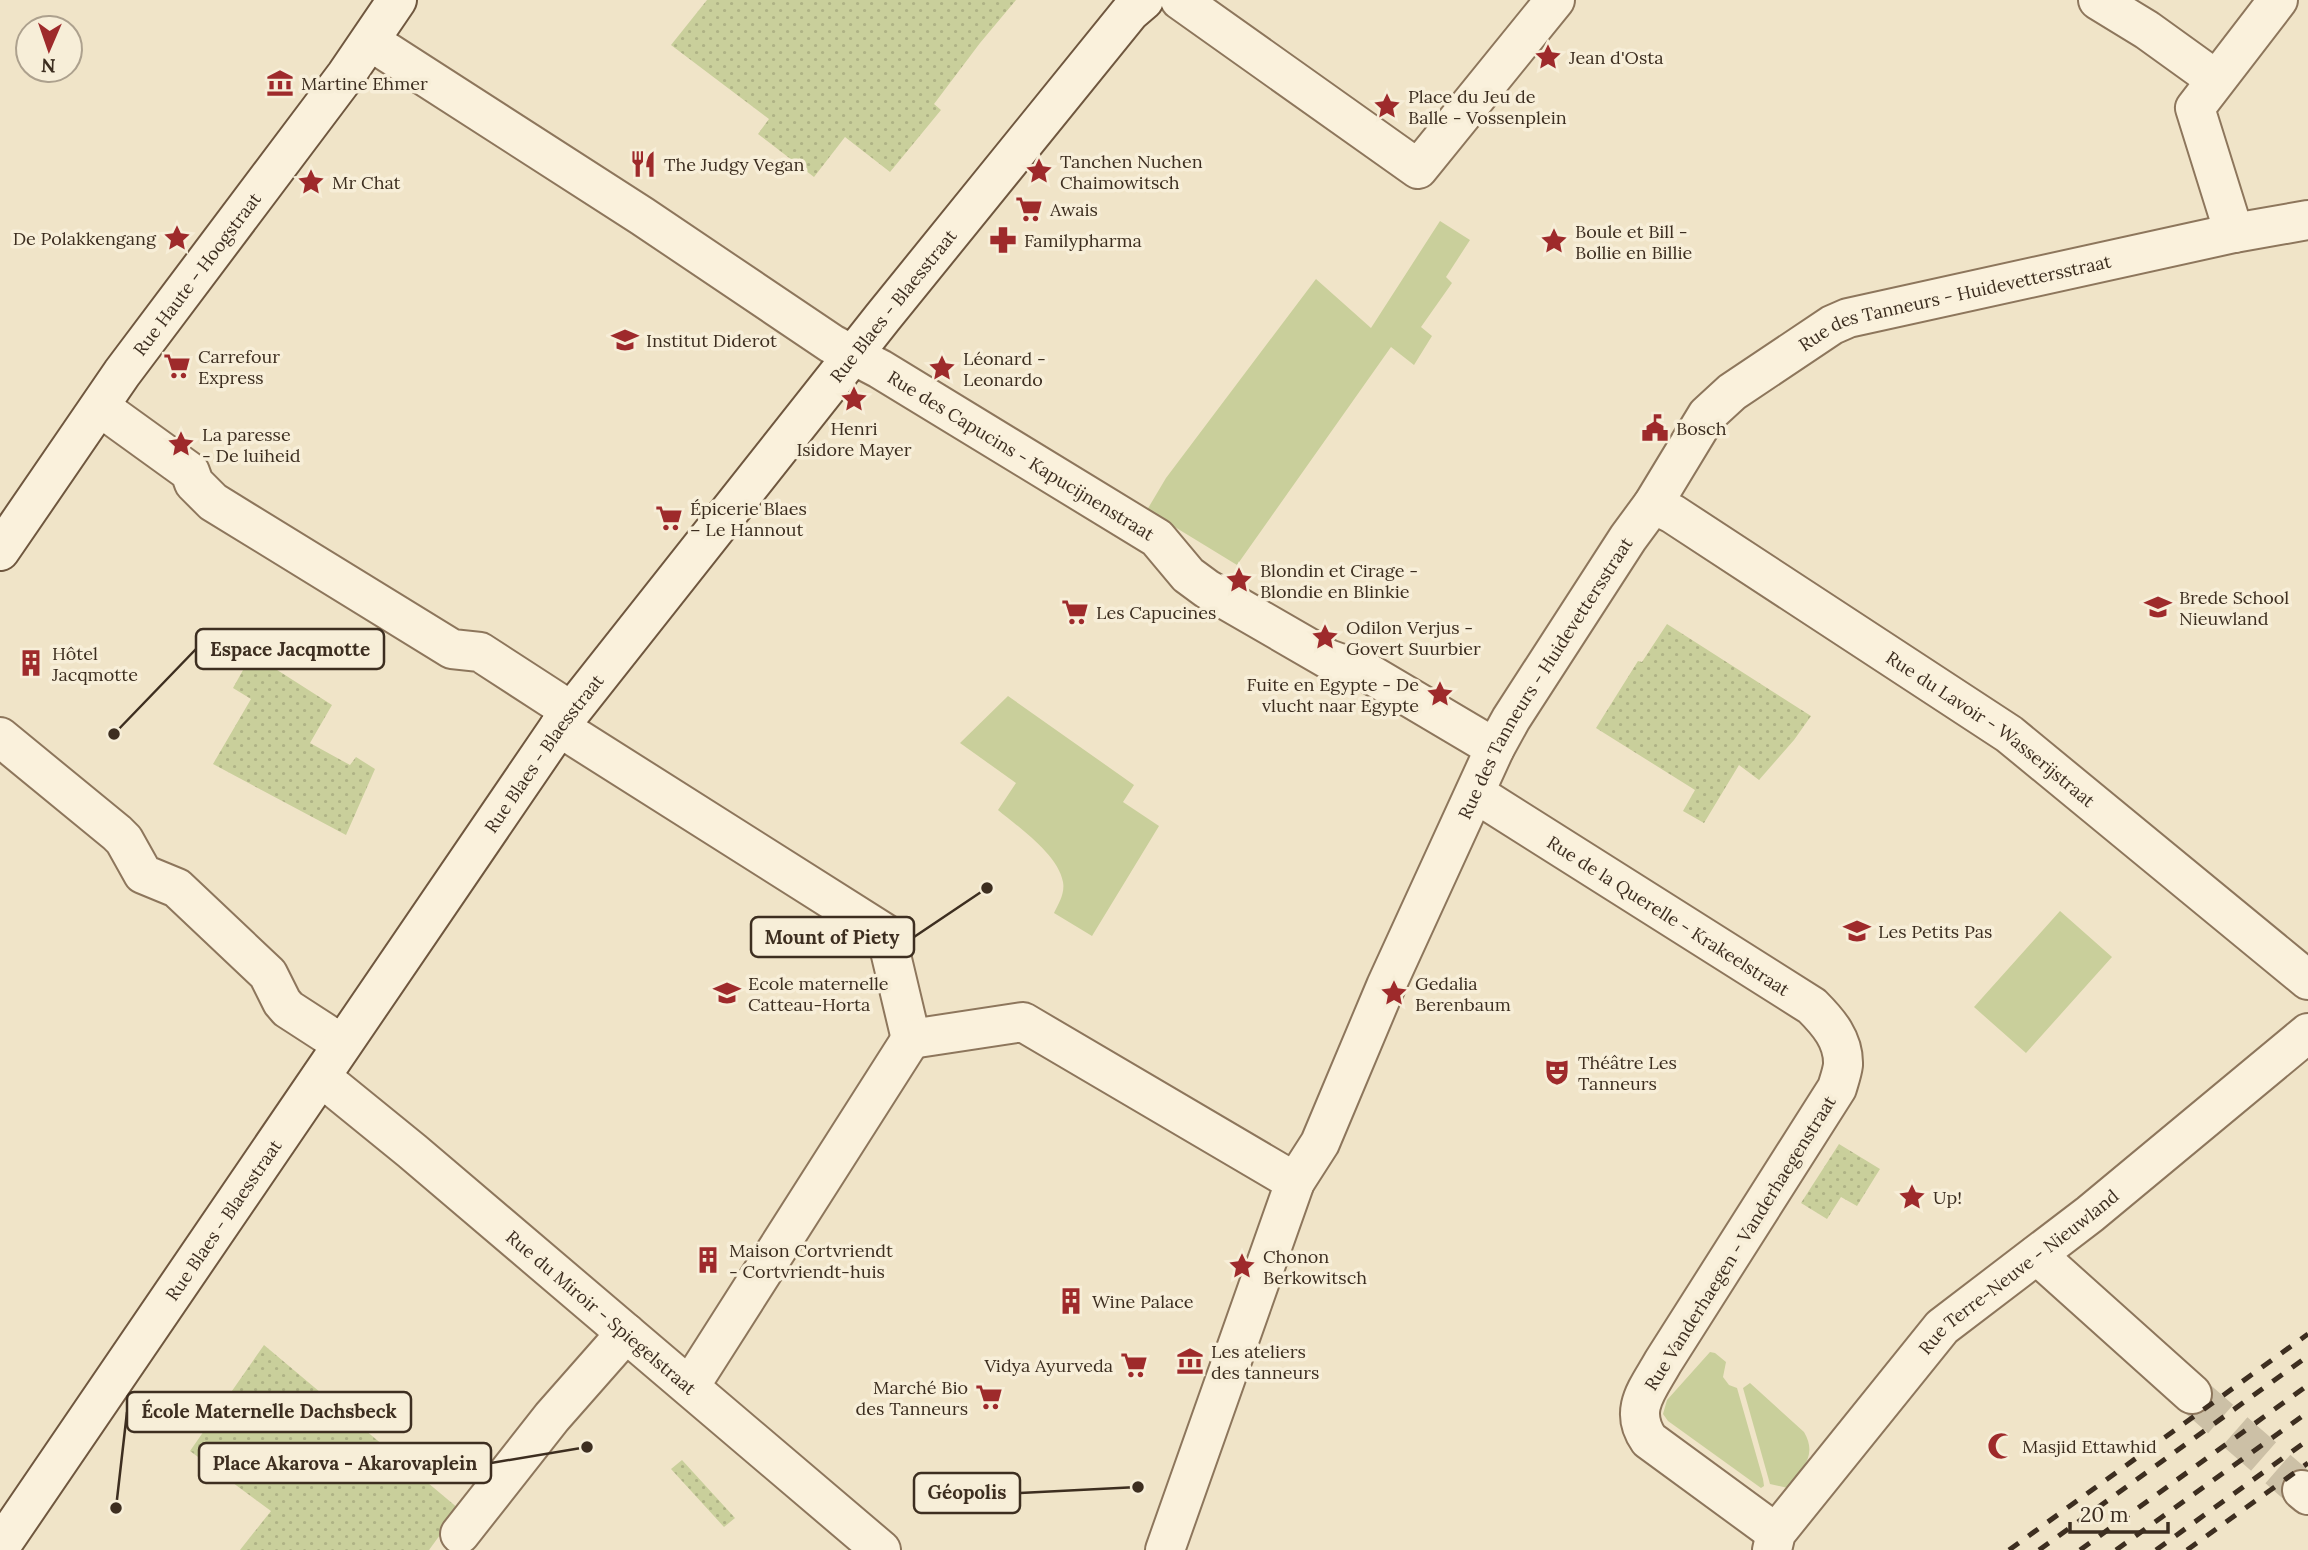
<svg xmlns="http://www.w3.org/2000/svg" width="2308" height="1550" viewBox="0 0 2308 1550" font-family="Lora,serif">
  <defs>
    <pattern id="park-dots" width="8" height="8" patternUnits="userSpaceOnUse" patternTransform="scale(1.75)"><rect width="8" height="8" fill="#c9cf9b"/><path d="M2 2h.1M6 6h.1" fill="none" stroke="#aeb285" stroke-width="1.8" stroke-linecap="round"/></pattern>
  </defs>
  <rect width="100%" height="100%" fill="#f0e4c8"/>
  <path fill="#c9cf9b" d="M 1440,221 L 1470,240 L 1446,277 L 1452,283 L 1421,327 L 1432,336 L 1414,365 L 1391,347 L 1237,565 L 1147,510 L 1166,478 L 1316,279 L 1371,328 Z
    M 1008,696 L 1134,785 L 1123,802 L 1159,826 L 1092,936 L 1054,913 C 1059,903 1065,893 1063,882 C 1058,854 1018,827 998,810 L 1016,783 L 960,743 Z
    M 2060,911 L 2112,957 L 2026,1053 L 1974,1007 Z
    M 1710,1352 L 1715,1353 L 1726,1362 L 1723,1377 L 1729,1385 L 1737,1388 L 1763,1479 L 1764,1486 L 1761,1488 L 1668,1421 L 1663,1414 L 1667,1400 Z
    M 1750,1383 L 1804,1432 C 1818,1456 1802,1468 1788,1488 L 1770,1484 L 1743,1388 Z"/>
  <path fill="url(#park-dots)" d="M 707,0 L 1016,0 L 980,43 L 934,104 L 941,110 L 890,172 L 845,137 L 814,177 L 758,134 L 769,119 L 671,45 Z
    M 1667,624 L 1811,716 L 1794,740 L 1759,780 L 1739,765 L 1704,823 L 1683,811 L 1695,790 L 1596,728 L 1638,661 L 1642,662 Z
    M 252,654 L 332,705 L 310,743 L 350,765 L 356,757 L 375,769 L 346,835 L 213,764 L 251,699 L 233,688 Z
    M 1839,1144 L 1880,1169 L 1857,1206 L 1841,1197 L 1827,1219 L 1801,1203 Z
    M 264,1345 L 459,1509 L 429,1550 L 240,1550 L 271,1511 L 190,1451 Z
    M 682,1460 L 735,1518 L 724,1527 L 671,1469 Z"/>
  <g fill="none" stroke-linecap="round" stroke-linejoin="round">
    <path stroke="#ccc0a6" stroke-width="38" stroke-dasharray="38 19" stroke-linecap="butt" d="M 2192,1394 L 2302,1490"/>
    <defs>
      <g id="street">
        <path d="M 1180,0 L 1418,169 L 1555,0"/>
        <path d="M 2098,0 L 2147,30 L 2215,79"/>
        <path id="s1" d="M 370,41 L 642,216 L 832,344 L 880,369 L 1157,538 L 1188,575 L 1207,589 L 1328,659 L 1370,674 L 1495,748"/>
        <path d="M 2234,233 L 2195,108 L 2278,0"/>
        <path d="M 100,407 L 190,472 L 194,483 L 213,502 L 452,649 L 480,652 L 571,711"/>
        <path id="s2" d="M 1653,504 L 1673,514 L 2009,734 L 2308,980"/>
        <path d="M 559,727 L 886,934 L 911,1039"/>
        <path d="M 0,737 L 117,833 L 124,840 L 143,874 L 177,888 L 268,974 L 282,1002 L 288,1009 L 342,1044"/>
        <path id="s3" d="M 1475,793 L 1812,1006 C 1828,1022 1844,1040 1843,1065 C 1842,1073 1839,1081 1837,1088 L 1663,1362 C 1648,1389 1628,1410 1649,1440 L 1776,1533"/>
        <path d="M 911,1039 L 1023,1022 L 1295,1182"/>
        <path id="s4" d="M 321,1077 L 412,1151 L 881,1550"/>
        <path d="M 2037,1255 L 2192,1394"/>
        <path d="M 690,1386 L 911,1039"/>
        <path d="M 2302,1490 L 2308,1495"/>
        <path d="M 460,1534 L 552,1417 L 626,1333"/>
        <path id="s5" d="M 1165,1550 L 1295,1182 L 1320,1143 L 1386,986 L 1495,748 L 1511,719 L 1628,538 L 1653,504 L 1707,415 L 1732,392 L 1832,325 L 1848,318 L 2234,233 L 2308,220"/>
        <path id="s6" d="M 1772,1550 L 1776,1533 L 1942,1327 L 2090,1214 L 2308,1033"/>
      </g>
      <g id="secondary">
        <path id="s7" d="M 0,551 L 122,373 L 346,75 L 397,0"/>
        <path id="s8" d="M 0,1547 L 559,727 L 883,317 L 1130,12 L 1144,0"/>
      </g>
    </defs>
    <use href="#street" stroke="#8d765c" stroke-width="42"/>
    <use href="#secondary" stroke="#6f573f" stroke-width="42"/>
    <use href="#street" stroke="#faf1dc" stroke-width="38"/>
    <use href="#secondary" stroke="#faf1dc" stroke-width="38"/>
    <path stroke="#3d2e20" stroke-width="5" stroke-dasharray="12 12" stroke-linecap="butt" d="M 2009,1550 L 2308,1334
      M 2039,1550 L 2308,1356
      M 2080,1550 L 2308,1385
      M 2116,1550 L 2308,1412
      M 2156,1550 L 2308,1440
      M 2187,1550 L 2308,1463"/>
  </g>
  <defs>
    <symbol id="sight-bare" viewBox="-9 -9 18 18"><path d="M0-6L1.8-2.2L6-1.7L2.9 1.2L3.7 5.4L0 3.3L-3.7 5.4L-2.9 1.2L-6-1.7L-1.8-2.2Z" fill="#9e2a2b" stroke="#f7eed8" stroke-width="2.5" paint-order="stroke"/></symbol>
    <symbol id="museum-bare" viewBox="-9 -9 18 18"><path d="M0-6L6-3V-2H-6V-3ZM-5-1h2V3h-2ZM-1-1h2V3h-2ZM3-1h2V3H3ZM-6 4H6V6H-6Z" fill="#9e2a2b" stroke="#f7eed8" stroke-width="2.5" paint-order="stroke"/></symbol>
    <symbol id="restaurant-bare" viewBox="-9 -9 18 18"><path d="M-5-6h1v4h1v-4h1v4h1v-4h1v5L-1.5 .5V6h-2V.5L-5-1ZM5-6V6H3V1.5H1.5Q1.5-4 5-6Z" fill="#9e2a2b" stroke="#f7eed8" stroke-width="2.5" paint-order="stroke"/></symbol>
    <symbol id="supermarket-bare" viewBox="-9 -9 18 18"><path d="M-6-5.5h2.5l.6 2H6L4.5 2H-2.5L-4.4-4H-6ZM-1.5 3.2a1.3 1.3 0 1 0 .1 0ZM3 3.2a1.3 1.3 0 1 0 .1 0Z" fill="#9e2a2b" stroke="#f7eed8" stroke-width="2.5" paint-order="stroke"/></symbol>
    <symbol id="pharmacy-bare" viewBox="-9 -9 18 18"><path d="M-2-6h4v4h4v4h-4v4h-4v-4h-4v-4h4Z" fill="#9e2a2b" stroke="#f7eed8" stroke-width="2.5" paint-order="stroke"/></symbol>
    <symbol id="school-bare" viewBox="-9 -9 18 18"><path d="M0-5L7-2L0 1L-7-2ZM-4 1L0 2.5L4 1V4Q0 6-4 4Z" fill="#9e2a2b" stroke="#f7eed8" stroke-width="2.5" paint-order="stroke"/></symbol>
    <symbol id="civic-bare" viewBox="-9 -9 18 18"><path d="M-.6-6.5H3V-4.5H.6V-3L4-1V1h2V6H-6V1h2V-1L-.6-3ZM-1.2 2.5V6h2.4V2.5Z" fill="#9e2a2b" stroke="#f7eed8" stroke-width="2.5" paint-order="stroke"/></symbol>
    <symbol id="building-bare" viewBox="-9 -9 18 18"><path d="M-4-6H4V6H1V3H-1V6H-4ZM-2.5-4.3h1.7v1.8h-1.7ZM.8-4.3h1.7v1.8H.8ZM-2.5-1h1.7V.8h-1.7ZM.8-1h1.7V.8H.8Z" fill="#9e2a2b" stroke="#f7eed8" stroke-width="2.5" paint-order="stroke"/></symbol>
    <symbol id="theatre-bare" viewBox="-9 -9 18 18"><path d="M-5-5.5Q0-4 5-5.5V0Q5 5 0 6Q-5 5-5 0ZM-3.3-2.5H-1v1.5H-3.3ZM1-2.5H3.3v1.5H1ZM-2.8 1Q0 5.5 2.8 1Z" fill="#9e2a2b" stroke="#f7eed8" stroke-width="2.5" paint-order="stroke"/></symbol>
    <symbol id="mosque-bare" viewBox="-9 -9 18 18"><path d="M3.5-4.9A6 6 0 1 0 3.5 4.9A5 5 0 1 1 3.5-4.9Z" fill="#9e2a2b" stroke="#f7eed8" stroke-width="2.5" paint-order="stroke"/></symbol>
  </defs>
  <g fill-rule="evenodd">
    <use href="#sight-bare" x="1529" y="38" width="38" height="38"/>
    <use href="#museum-bare" x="261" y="64" width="38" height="38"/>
    <use href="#sight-bare" x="1368" y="87" width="38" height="38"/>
    <use href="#restaurant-bare" x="624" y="145" width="38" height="38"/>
    <use href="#sight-bare" x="1020" y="152" width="38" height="38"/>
    <use href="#sight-bare" x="292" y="163" width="38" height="38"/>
    <use href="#supermarket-bare" x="1010" y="190" width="38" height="38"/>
    <use href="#sight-bare" x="158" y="219" width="38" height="38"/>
    <use href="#pharmacy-bare" x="984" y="221" width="38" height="38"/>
    <use href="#sight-bare" x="1535" y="222" width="38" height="38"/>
    <use href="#school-bare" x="606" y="321" width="38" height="38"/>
    <use href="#supermarket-bare" x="158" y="347" width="38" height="38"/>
    <use href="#sight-bare" x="923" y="349" width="38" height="38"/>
    <use href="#sight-bare" x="835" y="380" width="38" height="38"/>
    <use href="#civic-bare" x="1636" y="409" width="38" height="38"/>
    <use href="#sight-bare" x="162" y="425" width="38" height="38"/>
    <use href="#supermarket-bare" x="650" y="499" width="38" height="38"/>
    <use href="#sight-bare" x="1220" y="561" width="38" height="38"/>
    <use href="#school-bare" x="2139" y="588" width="38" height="38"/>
    <use href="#supermarket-bare" x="1056" y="593" width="38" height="38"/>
    <use href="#sight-bare" x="1306" y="618" width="38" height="38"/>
    <use href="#building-bare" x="12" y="644" width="38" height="38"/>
    <use href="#sight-bare" x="1421" y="675" width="38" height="38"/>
    <use href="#school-bare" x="1838" y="912" width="38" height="38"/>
    <use href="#school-bare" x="708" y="974" width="38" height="38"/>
    <use href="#sight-bare" x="1375" y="974" width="38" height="38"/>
    <use href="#theatre-bare" x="1538" y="1053" width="38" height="38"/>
    <use href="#sight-bare" x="1893" y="1178" width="38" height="38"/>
    <use href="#building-bare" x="689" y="1241" width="38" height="38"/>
    <use href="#sight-bare" x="1223" y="1247" width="38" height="38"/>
    <use href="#building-bare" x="1052" y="1282" width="38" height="38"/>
    <use href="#museum-bare" x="1171" y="1342" width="38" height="38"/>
    <use href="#supermarket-bare" x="1115" y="1346" width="38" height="38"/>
    <use href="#supermarket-bare" x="970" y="1378" width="38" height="38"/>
    <use href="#mosque-bare" x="1982" y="1427" width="38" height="38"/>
  </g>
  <g text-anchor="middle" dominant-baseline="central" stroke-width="7" stroke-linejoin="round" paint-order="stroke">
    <g font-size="18" fill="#3d2e20" stroke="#f7eed8" text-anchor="start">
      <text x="1569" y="57">Jean d'Osta</text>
      <text x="301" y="83">Martine Ehmer</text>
      <text x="1408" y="96">Place du Jeu de<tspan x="1408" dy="21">Balle - Vossenplein</tspan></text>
      <text x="1060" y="161">Tanchen Nuchen<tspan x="1060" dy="21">Chaimowitsch</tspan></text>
      <text x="664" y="164">The Judgy Vegan</text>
      <text x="332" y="182">Mr Chat</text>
      <text x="1050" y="209">Awais</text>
      <text x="1575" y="231">Boule et Bill -<tspan x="1575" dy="21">Bollie en Billie</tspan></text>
      <text x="156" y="238" text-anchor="end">De Polakkengang</text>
      <text x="1024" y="240">Familypharma</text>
      <text x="646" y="340">Institut Diderot</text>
      <text x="198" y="356">Carrefour<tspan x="198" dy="21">Express</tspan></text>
      <text x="963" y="358">Léonard -<tspan x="963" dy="21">Leonardo</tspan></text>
      <text x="854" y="428" text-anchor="middle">Henri<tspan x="854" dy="21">Isidore Mayer</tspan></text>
      <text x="1676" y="428">Bosch</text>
      <text x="202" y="434">La paresse<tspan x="202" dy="21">- De luiheid</tspan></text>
      <text x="690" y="508">Épicerie Blaes<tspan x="690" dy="21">– Le Hannout</tspan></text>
      <text x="1260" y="570">Blondin et Cirage -<tspan x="1260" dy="21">Blondie en Blinkie</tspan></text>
      <text x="2179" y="597">Brede School<tspan x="2179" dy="21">Nieuwland</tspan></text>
      <text x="1096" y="612">Les Capucines</text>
      <text x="1346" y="627">Odilon Verjus -<tspan x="1346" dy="21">Govert Suurbier</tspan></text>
      <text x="52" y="653">Hôtel<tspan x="52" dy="21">Jacqmotte</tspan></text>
      <text x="1419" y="684" text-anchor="end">Fuite en Egypte - De<tspan x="1419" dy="21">vlucht naar Egypte</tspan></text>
      <text x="1878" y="931">Les Petits Pas</text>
      <text x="748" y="983">Ecole maternelle<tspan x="748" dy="21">Catteau-Horta</tspan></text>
      <text x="1415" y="983">Gedalia<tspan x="1415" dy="21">Berenbaum</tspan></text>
      <text x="1578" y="1062">Théâtre Les<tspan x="1578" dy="21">Tanneurs</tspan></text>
      <text x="1933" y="1197">Up!</text>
      <text x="729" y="1250">Maison Cortvriendt<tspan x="729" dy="21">- Cortvriendt-huis</tspan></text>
      <text x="1263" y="1256">Chonon<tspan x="1263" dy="21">Berkowitsch</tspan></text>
      <text x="1092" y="1301">Wine Palace</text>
      <text x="1211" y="1351">Les ateliers<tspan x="1211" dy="21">des tanneurs</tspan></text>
      <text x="1113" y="1365" text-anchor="end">Vidya Ayurveda</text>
      <text x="968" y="1387" text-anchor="end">Marché Bio<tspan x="968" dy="21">des Tanneurs</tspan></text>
      <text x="2022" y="1446">Masjid Ettawhid</text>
    </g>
    <g font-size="18" fill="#3d2e20" stroke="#f7eed8">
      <text stroke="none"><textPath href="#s7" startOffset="340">Rue Haute - Hoogstraat</textPath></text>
      <text stroke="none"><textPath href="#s5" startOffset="1542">Rue des Tanneurs - Huidevettersstraat</textPath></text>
      <text stroke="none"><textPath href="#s8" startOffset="1530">Rue Blaes - Blaesstraat</textPath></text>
      <text stroke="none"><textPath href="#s1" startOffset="772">Rue des Capucins - Kapucijnenstraat</textPath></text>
      <text stroke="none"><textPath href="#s5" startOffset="954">Rue des Tanneurs - Huidevettersstraat</textPath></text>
      <text stroke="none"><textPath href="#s2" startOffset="406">Rue du Lavoir - Wasserijstraat</textPath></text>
      <text stroke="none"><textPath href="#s8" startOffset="962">Rue Blaes - Blaesstraat</textPath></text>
      <text stroke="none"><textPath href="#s3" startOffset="229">Rue de la Querelle - Krakeelstraat</textPath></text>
      <text stroke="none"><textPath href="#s8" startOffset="396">Rue Blaes - Blaesstraat</textPath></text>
      <text transform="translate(1740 1243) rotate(-58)">Rue Vanderhaegen - Vanderhaegenstraat</text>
      <text stroke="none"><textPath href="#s6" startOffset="376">Rue Terre-Neuve - Nieuwland</textPath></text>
      <text stroke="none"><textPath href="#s4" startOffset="366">Rue du Miroir - Spiegelstraat</textPath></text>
    </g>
  </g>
  <path fill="none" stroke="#3d2e20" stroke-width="2.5" d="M114 734L196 649M987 888L914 937M116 1508L127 1412M587 1447L491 1463M1138 1487L1020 1493"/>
  <g fill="#3d2e20" stroke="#f7eed8" stroke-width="2.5">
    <circle cx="114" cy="734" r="7"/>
    <circle cx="987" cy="888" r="7"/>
    <circle cx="116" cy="1508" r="7"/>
    <circle cx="587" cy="1447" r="7"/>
    <circle cx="1138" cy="1487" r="7"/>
  </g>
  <g fill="#f7eed8" stroke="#3d2e20" stroke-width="2.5">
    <rect x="196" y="629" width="188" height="40" rx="7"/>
    <rect x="751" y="917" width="163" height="40" rx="7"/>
    <rect x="127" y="1392" width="284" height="40" rx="7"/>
    <rect x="199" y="1443" width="292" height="40" rx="7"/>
    <rect x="914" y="1473" width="106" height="40" rx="7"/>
  </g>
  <g font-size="19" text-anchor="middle" font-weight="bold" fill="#3d2e20">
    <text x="290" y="656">Espace Jacqmotte</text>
    <text x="832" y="944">Mount of Piety</text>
    <text x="269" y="1418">École Maternelle Dachsbeck</text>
    <text x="345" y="1470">Place Akarova - Akarovaplein</text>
    <text x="967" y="1499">Géopolis</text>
  </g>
  <g transform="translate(49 49) rotate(182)"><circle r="33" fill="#f7eed8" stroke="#ada18e" stroke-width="2"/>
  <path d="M0-5L12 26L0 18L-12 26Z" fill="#9e2a2b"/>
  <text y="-10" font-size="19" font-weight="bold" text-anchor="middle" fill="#3d2e20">N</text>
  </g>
  <path d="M2070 1522v10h98v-10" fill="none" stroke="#3d2e20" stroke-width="3.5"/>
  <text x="2080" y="1522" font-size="21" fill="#3d2e20" stroke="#f7eed8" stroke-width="5" paint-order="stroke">20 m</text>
</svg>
